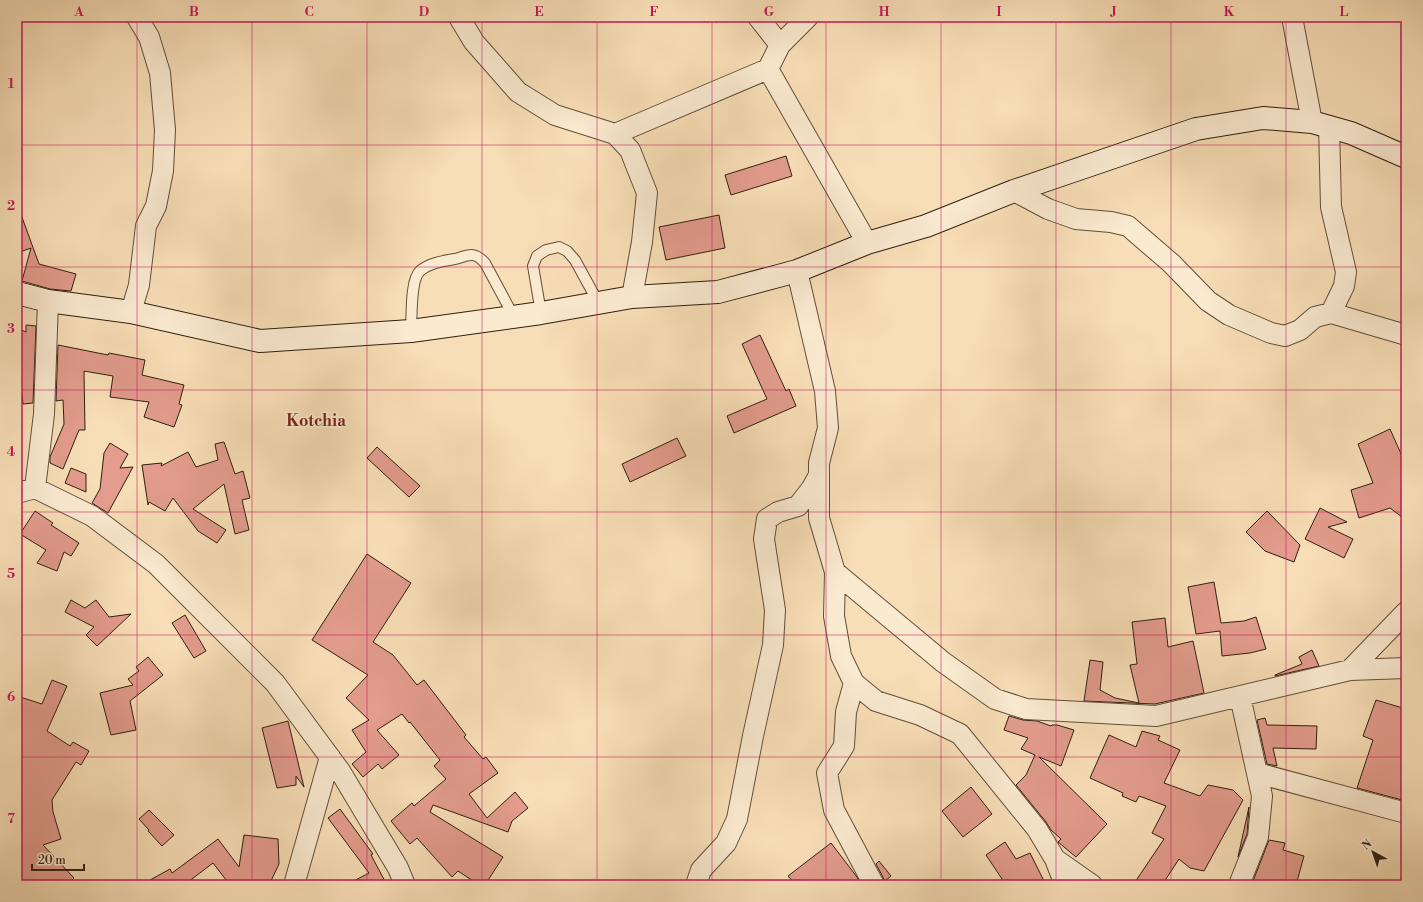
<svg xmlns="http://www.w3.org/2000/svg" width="1423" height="902" viewBox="0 0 1423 902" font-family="'Libre Bodoni',serif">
  <rect width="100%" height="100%" fill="#f8deb7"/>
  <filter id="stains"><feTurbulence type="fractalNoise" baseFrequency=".005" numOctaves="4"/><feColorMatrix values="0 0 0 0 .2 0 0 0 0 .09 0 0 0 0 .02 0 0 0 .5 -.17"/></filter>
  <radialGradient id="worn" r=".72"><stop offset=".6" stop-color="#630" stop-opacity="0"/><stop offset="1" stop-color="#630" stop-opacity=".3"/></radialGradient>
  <path fill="#e39c8d" stroke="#2f1f10" d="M 786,156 L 792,176 L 731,195 L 725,175 Z
    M 17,209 L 19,209 L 39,264 L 76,274 L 71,291 L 50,289 L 22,281 L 31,248 L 17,253 Z
    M 719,215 L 725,248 L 666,260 L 659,227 Z
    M 26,325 L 36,326 L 33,403 L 23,404 L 17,347 L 17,328 L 26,332 Z
    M 760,335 L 786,391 L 789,389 L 796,406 L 734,433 L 727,416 L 767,399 L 742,344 Z
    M 58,345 L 108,355 L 109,353 L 145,360 L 142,375 L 184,385 L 179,404 L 182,405 L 174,427 L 144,417 L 149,402 L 110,397 L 113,376 L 84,371 L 85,430 L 79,430 L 63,469 L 50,463 L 50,457 L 64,424 L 63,400 L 56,401 Z
    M 1390,429 L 1406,465 L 1406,520 L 1390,508 L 1359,518 L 1351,490 L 1373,483 L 1358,444 Z
    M 677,438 L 686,456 L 630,482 L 622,464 Z
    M 224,442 L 235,474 L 243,471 L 250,498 L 242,500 L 249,530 L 235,534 L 224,484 L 193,509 L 226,530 L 217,543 L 198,531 L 173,498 L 165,511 L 149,502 L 148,505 L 142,465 L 162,463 L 161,466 L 188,452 L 196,467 L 218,460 L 215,444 Z
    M 110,443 L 128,454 L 120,468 L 133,467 L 108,513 L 92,503 L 100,489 L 104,453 Z
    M 377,447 L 420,486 L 409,497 L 367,458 Z
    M 71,468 L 86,474 L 86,492 L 65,483 Z
    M 1320,508 L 1347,522 L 1328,527 L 1353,539 L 1344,558 L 1305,539 Z
    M 35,511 L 53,523 L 51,525 L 79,543 L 71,556 L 64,552 L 57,571 L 37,563 L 46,550 L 20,534 Z
    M 1267,511 L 1300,545 L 1294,562 L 1265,551 L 1246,532 Z
    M 367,554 L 411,583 L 373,642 L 393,655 L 417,685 L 424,680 L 466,735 L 464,737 L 483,759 L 486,757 L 498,773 L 469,794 L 487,818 L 515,792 L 528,808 L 512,821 L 508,832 L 433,805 L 430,812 L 503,857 L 485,885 L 479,885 L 458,871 L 452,877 L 417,838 L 410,844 L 391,821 L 412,803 L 414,806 L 446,779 L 434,766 L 440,760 L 410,722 L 409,723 L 402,714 L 377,730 L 399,755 L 382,769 L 378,764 L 363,777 L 352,764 L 366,752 L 352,730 L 369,720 L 346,698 L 368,675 L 312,640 Z
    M 1214,582 L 1221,623 L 1244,621 L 1256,617 L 1266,649 L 1250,653 L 1222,656 L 1220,631 L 1196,634 L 1188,587 Z
    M 71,600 L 85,608 L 96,600 L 109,617 L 131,614 L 97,646 L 86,635 L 94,627 L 65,612 Z
    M 185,615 L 206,651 L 194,658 L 172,623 Z
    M 1165,618 L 1168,647 L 1193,641 L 1204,693 L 1155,704 L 1084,701 L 1090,660 L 1103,662 L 1100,690 L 1115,698 L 1139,703 L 1130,665 L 1137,664 L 1132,622 Z
    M 1312,650 L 1319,666 L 1275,676 L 1275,675 L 1302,664 L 1299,657 Z
    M 148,657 L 163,675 L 130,701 L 136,730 L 111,735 L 100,693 L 133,685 L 128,679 L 139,671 L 136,667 Z
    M 52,680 L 67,686 L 47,731 L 70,746 L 73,742 L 89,751 L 81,765 L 76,762 L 52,800 L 53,812 L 61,839 L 43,845 L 74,878 L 67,885 L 17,885 L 17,696 L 42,704 Z
    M 1376,700 L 1406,709 L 1406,801 L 1357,788 L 1373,740 L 1363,736 Z
    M 1009,716 L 1023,720 L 1037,721 L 1051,726 L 1052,725 L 1057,725 L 1074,730 L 1061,766 L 1039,757 L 1107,824 L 1076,857 L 1058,842 L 1061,839 L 1051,830 L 1046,822 L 1016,785 L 1026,775 L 1035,755 L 1021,749 L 1028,738 L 1004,730 Z
    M 1265,718 L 1267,725 L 1317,726 L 1316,749 L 1273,748 L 1277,766 L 1267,764 L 1257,720 Z
    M 288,721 L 304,787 L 296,776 L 296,785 L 277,788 L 262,728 Z
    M 1142,731 L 1160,736 L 1158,740 L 1180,750 L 1164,783 L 1200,796 L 1208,785 L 1233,790 L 1243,800 L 1204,871 L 1190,868 L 1179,859 L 1162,885 L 1133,885 L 1164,839 L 1152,833 L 1166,806 L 1139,796 L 1136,802 L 1122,796 L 1123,793 L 1090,778 L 1109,735 L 1136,747 Z
    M 971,787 L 992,814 L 963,837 L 942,811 Z
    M 1249,807 L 1247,834 L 1238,857 Z
    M 340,809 L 373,854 L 371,855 L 387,885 L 346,885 L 369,873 L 328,818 Z
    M 149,810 L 174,835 L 162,846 L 148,831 L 149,830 L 139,819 Z
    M 244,835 L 278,839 L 279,864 L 269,885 L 230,885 L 213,863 L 184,885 L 141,885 L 170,869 L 172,873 L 218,839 L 239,867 Z
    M 1269,840 L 1285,843 L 1283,850 L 1304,856 L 1296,885 L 1269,885 L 1253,881 Z
    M 1005,842 L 1016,859 L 1030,853 L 1046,885 L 1006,885 L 986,855 Z
    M 831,843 L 857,877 L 861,885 L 796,885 L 788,876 Z
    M 879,861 L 891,876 L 885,881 L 876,864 Z"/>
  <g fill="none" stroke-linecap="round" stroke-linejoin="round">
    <defs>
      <path id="service" d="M 541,313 L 533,266 L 537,256 L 546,250 L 559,247 L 567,251 L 575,260 L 598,302
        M 411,331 C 412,317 410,280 420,271 C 429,263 443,261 455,259 C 469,255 474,251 485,263 L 514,317"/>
      <path id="minor" d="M 459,17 L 474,42 L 518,92 L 555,115 L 615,134 L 630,150 L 647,193 L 642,242 L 632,297
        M 758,17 L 780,45
        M 808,17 L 780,45 L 768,69 L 867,243
        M 1292,17 L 1312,122
        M 1329,126 L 1331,207 L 1346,272 L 1344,286 L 1331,313
        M 615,134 L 768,69
        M 1014,191 L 1048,209 L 1076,219 L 1111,222 L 1128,226 L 1171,263 L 1208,301 L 1229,315 L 1271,333 L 1285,336 L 1300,330 L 1315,317 L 1331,313 L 1406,335
        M 797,271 L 825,391 L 828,428 L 819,463 L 819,518 L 835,572 L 834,616 L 841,656 L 854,683 L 876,701 L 920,715 L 960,734 L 1037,829 L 1055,859 L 1065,885
        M 131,312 L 139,285 L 146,226 L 156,206 L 163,171 L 165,130 L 160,73 L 149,37 L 137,17
        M 35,488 L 44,414 L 48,301
        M 17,493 L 35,488 L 92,516 L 156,564 L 275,683 L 340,771 L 398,868 L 405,885
        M 835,572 L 943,662 L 995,699 L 1026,709 L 1156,716 L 1350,670 L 1406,668
        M 1350,670 L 1406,612
        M 854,683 L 846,712 L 844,746 L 827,773 L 834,810 L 874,885
        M 1257,773 L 1406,813
        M 1055,859 L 1092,885
        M 294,885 L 330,757
        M 696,885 L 701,870 L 726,843 L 737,819 L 753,736 L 773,645 L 775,610 L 764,539 L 767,519 L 778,512 L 798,506 L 812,488 L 819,475
        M 1239,885 L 1258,837 L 1262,796 L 1240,696"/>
      <path id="secondary" d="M 17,293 L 48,301 L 131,312 L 260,341 L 411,331 L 541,313 L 632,297 L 718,292 L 797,271 L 867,243 L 926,226 L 1014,191 L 1196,129 L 1263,118 L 1312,122 L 1351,133 L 1406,157"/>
    </defs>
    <use href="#service" stroke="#614f3a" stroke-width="12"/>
    <use href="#minor" stroke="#614f3a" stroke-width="22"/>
    <use href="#secondary" stroke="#2f1f10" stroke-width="24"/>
    <use href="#service" stroke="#faead0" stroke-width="10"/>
    <use href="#minor" stroke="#faead0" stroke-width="20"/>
    <use href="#secondary" stroke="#faead0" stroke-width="22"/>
  </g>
  <path fill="none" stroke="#c2185b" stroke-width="1" stroke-opacity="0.55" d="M 137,17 L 137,885M 252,17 L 252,885M 367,17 L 367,885M 482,17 L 482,885M 597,17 L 597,885M 712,17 L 712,885M 826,17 L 826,885M 941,17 L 941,885M 1056,17 L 1056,885M 1171,17 L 1171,885M 1286,17 L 1286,885M 17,145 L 1406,145M 17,267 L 1406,267M 17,390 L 1406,390M 17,512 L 1406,512M 17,635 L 1406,635M 17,757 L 1406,757"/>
  <g text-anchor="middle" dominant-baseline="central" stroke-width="3.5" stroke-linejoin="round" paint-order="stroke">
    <g font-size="16" font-weight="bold" fill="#7a1f14" stroke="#faead0">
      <text x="316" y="421">Kotchia</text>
    </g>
  </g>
  <rect width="1423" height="902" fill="none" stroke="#f8deb7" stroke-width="44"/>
  <g transform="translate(1373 852) rotate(320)" stroke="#faead0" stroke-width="3" paint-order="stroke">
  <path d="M0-3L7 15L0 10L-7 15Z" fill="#2f1f10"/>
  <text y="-6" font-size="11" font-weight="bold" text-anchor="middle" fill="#2f1f10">N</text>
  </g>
  <path d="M32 864v6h52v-6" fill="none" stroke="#2f1f10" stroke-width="2"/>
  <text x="38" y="864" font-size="12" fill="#2f1f10" stroke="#faead0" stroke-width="3" paint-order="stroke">20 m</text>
  <rect x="22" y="22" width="1379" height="858" fill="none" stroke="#c2185b" stroke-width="1.5"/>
  <g font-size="13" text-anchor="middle" font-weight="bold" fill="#c2185b">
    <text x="79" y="16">A</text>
    <text x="194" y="16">B</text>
    <text x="309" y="16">C</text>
    <text x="424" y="16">D</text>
    <text x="539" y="16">E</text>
    <text x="654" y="16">F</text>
    <text x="769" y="16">G</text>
    <text x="884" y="16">H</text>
    <text x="999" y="16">I</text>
    <text x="1114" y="16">J</text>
    <text x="1229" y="16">K</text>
    <text x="1344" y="16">L</text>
    <text x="11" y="88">1</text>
    <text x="11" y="210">2</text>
    <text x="11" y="333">3</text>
    <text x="11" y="456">4</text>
    <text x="11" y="578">5</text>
    <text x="11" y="701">6</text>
    <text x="11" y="823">7</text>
  </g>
  <rect width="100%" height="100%" filter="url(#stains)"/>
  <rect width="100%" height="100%" fill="url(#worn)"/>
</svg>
